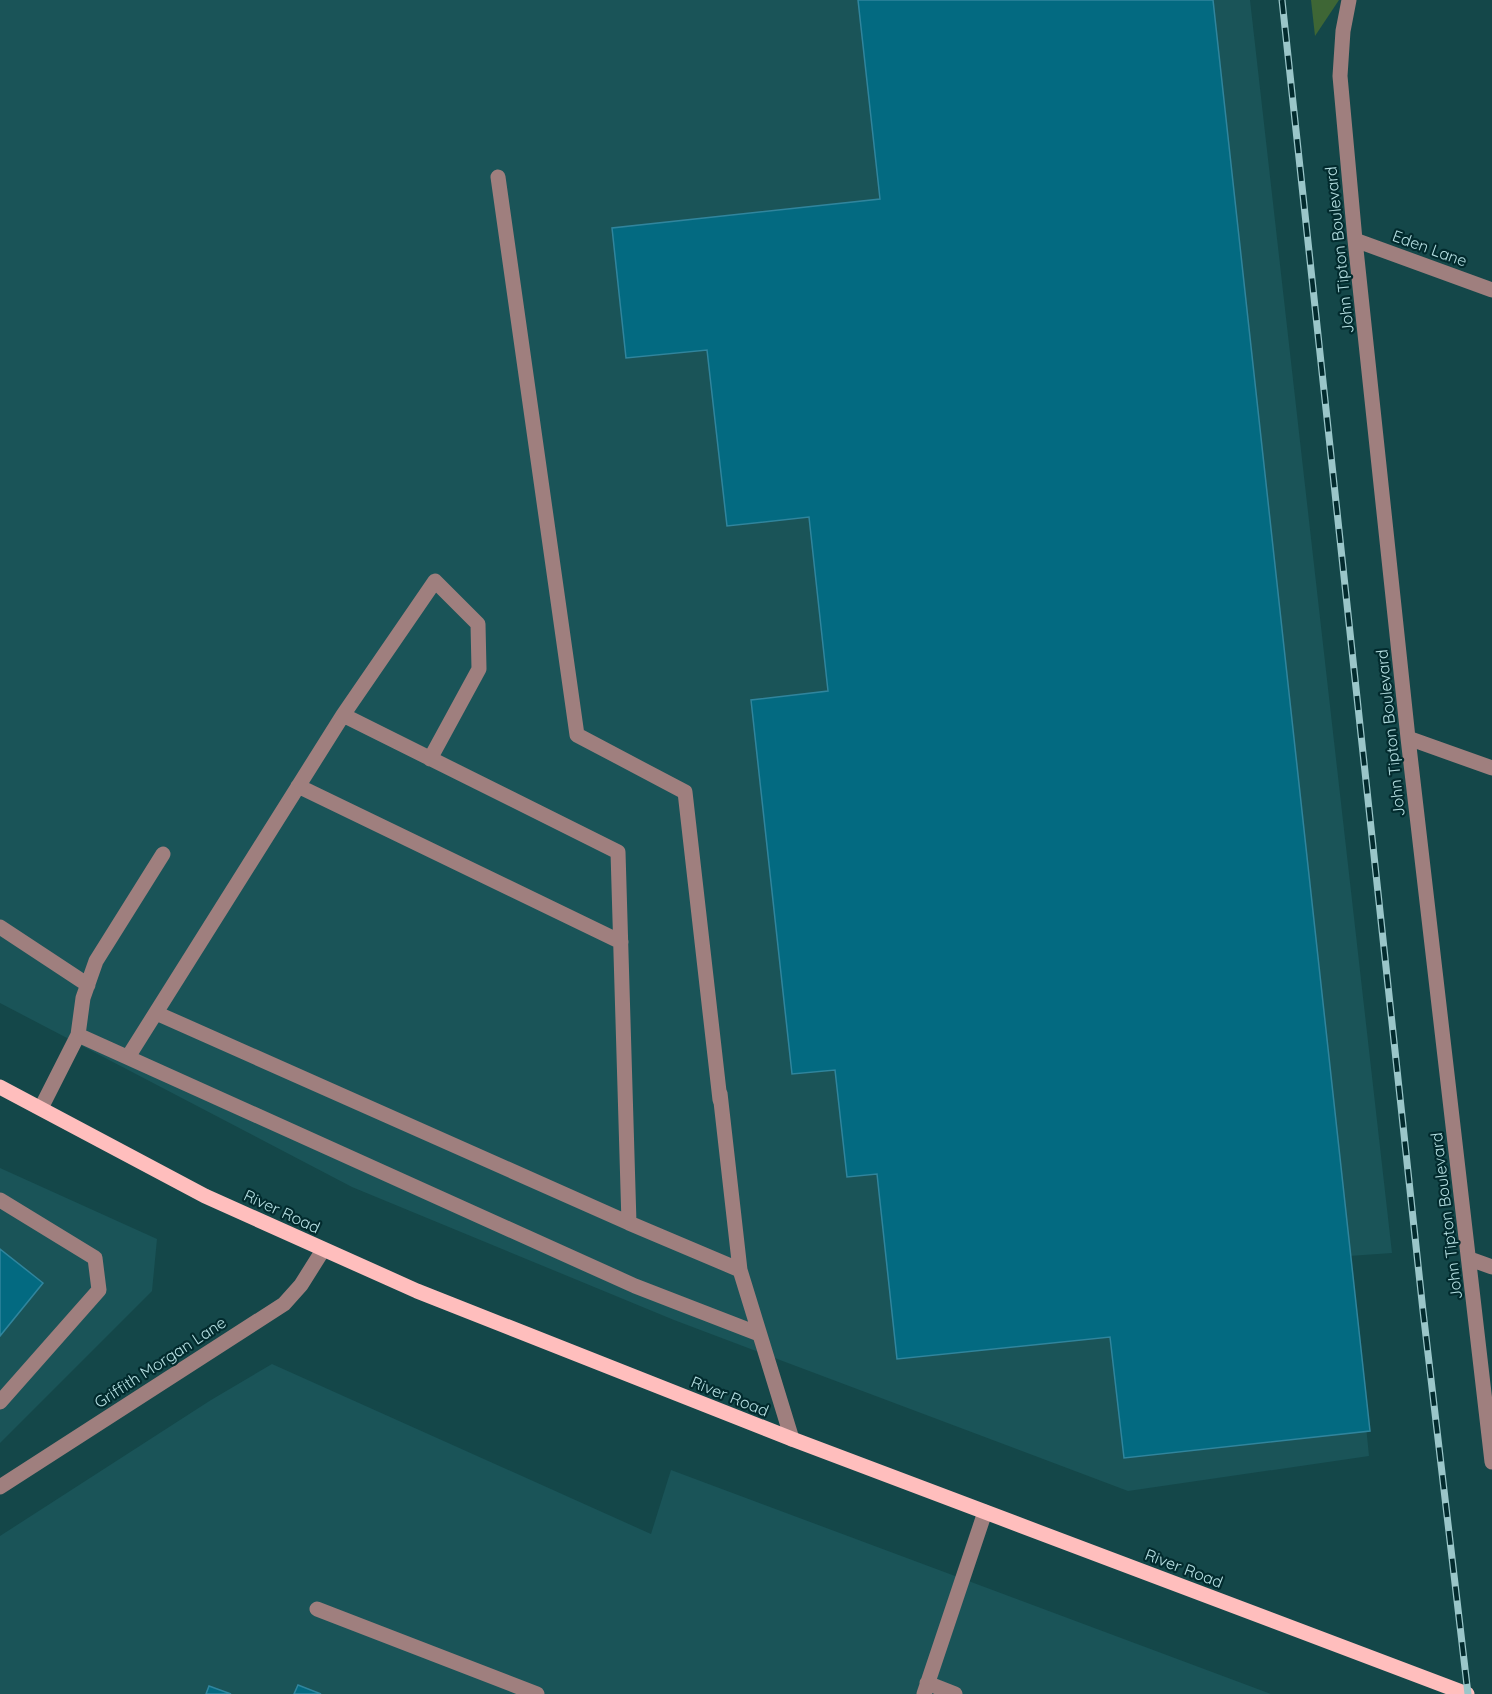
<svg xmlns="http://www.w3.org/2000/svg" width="1492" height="1694" viewBox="0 0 1492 1694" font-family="Quicksand,sans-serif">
  <rect width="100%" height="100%" fill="#144749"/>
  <path fill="#1a5458" d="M 0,0 L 1250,0 L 1392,1253 L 1349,1256 L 1369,1456 L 1128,1491 L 674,1320 L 352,1187 L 0,1003 Z
    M 0,1168 L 157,1239 L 152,1291 L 0,1443 Z
    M 272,1364 L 651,1534 L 671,1470 L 1271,1694 L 0,1694 L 0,1536 L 211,1400 Z"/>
  <path fill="#3e6635" d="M 1311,0 L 1339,0 L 1315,36 Z"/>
  <path fill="#036a81" stroke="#30859d" stroke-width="1.5" d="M 858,0 L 1213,0 L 1370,1431 L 1124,1458 L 1110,1337 L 897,1359 L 877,1174 L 847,1177 L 835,1070 L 792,1074 L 751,700 L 828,691 L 809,517 L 727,526 L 707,350 L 626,358 L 612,228 L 880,199 Z
    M 0,1249 L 43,1283 L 0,1336 Z
    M 298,1685 L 321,1694 L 294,1694 Z
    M 209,1686 L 231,1694 L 206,1694 Z"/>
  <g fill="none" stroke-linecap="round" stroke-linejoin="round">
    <path stroke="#9f7f7e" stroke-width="15" d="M 1349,0 L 1343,31 L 1340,76 L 1355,240 L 1408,738 L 1492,1462
      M 498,177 L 577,735 L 685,792 L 720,1100
      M 1355,240 L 1492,290
      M 343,715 L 435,581 L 478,624 L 479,669 L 430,759
      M 1408,738 L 1492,768
      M 298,786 L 621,942
      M 0,927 L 88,985
      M 156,1013 L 629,1223
      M 78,1035 L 83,998 L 96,961 L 163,854
      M 128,1057 L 343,715 L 618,852 L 629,1223 L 740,1270
      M 720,1093 L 740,1270 L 792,1439
      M 41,1108 L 78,1035 L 635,1286 L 759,1334
      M 0,1200 L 95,1258 L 99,1290 L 0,1402
      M 1470,1259 L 1492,1267
      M 0,1487 L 284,1304 L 301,1285 L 323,1250
      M 317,1609 L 537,1694
      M 927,1683 L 955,1694
      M 924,1694 L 985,1512"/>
    <path stroke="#ffbebd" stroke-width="15" d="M 0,1087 L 205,1196 L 417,1291 L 792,1439 L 1467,1694"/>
    <defs>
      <path id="rail" d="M 1282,0 L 1423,1311 L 1468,1694"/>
    </defs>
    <use href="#rail" stroke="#9ac6c9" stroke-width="7"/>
    <use href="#rail" stroke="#022b2e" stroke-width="4.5" stroke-dasharray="14" stroke-linecap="butt"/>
  </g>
  <g text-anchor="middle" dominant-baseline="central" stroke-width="4.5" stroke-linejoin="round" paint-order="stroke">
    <g font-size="16" fill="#b6e0e3" stroke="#022b2e">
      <text transform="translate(1430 248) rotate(20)">Eden Lane</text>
      <text transform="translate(1339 250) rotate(-96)">John Tipton Boulevard</text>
      <text transform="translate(1390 733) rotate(-96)">John Tipton Boulevard</text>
      <text transform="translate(282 1211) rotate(25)">River Road</text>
      <text transform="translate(1446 1216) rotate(-97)">John Tipton Boulevard</text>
      <text transform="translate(160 1362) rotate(-33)">Griffith Morgan Lane</text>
      <text transform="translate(730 1396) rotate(22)">River Road</text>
      <text transform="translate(1184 1568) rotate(21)">River Road</text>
    </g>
  </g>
</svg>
